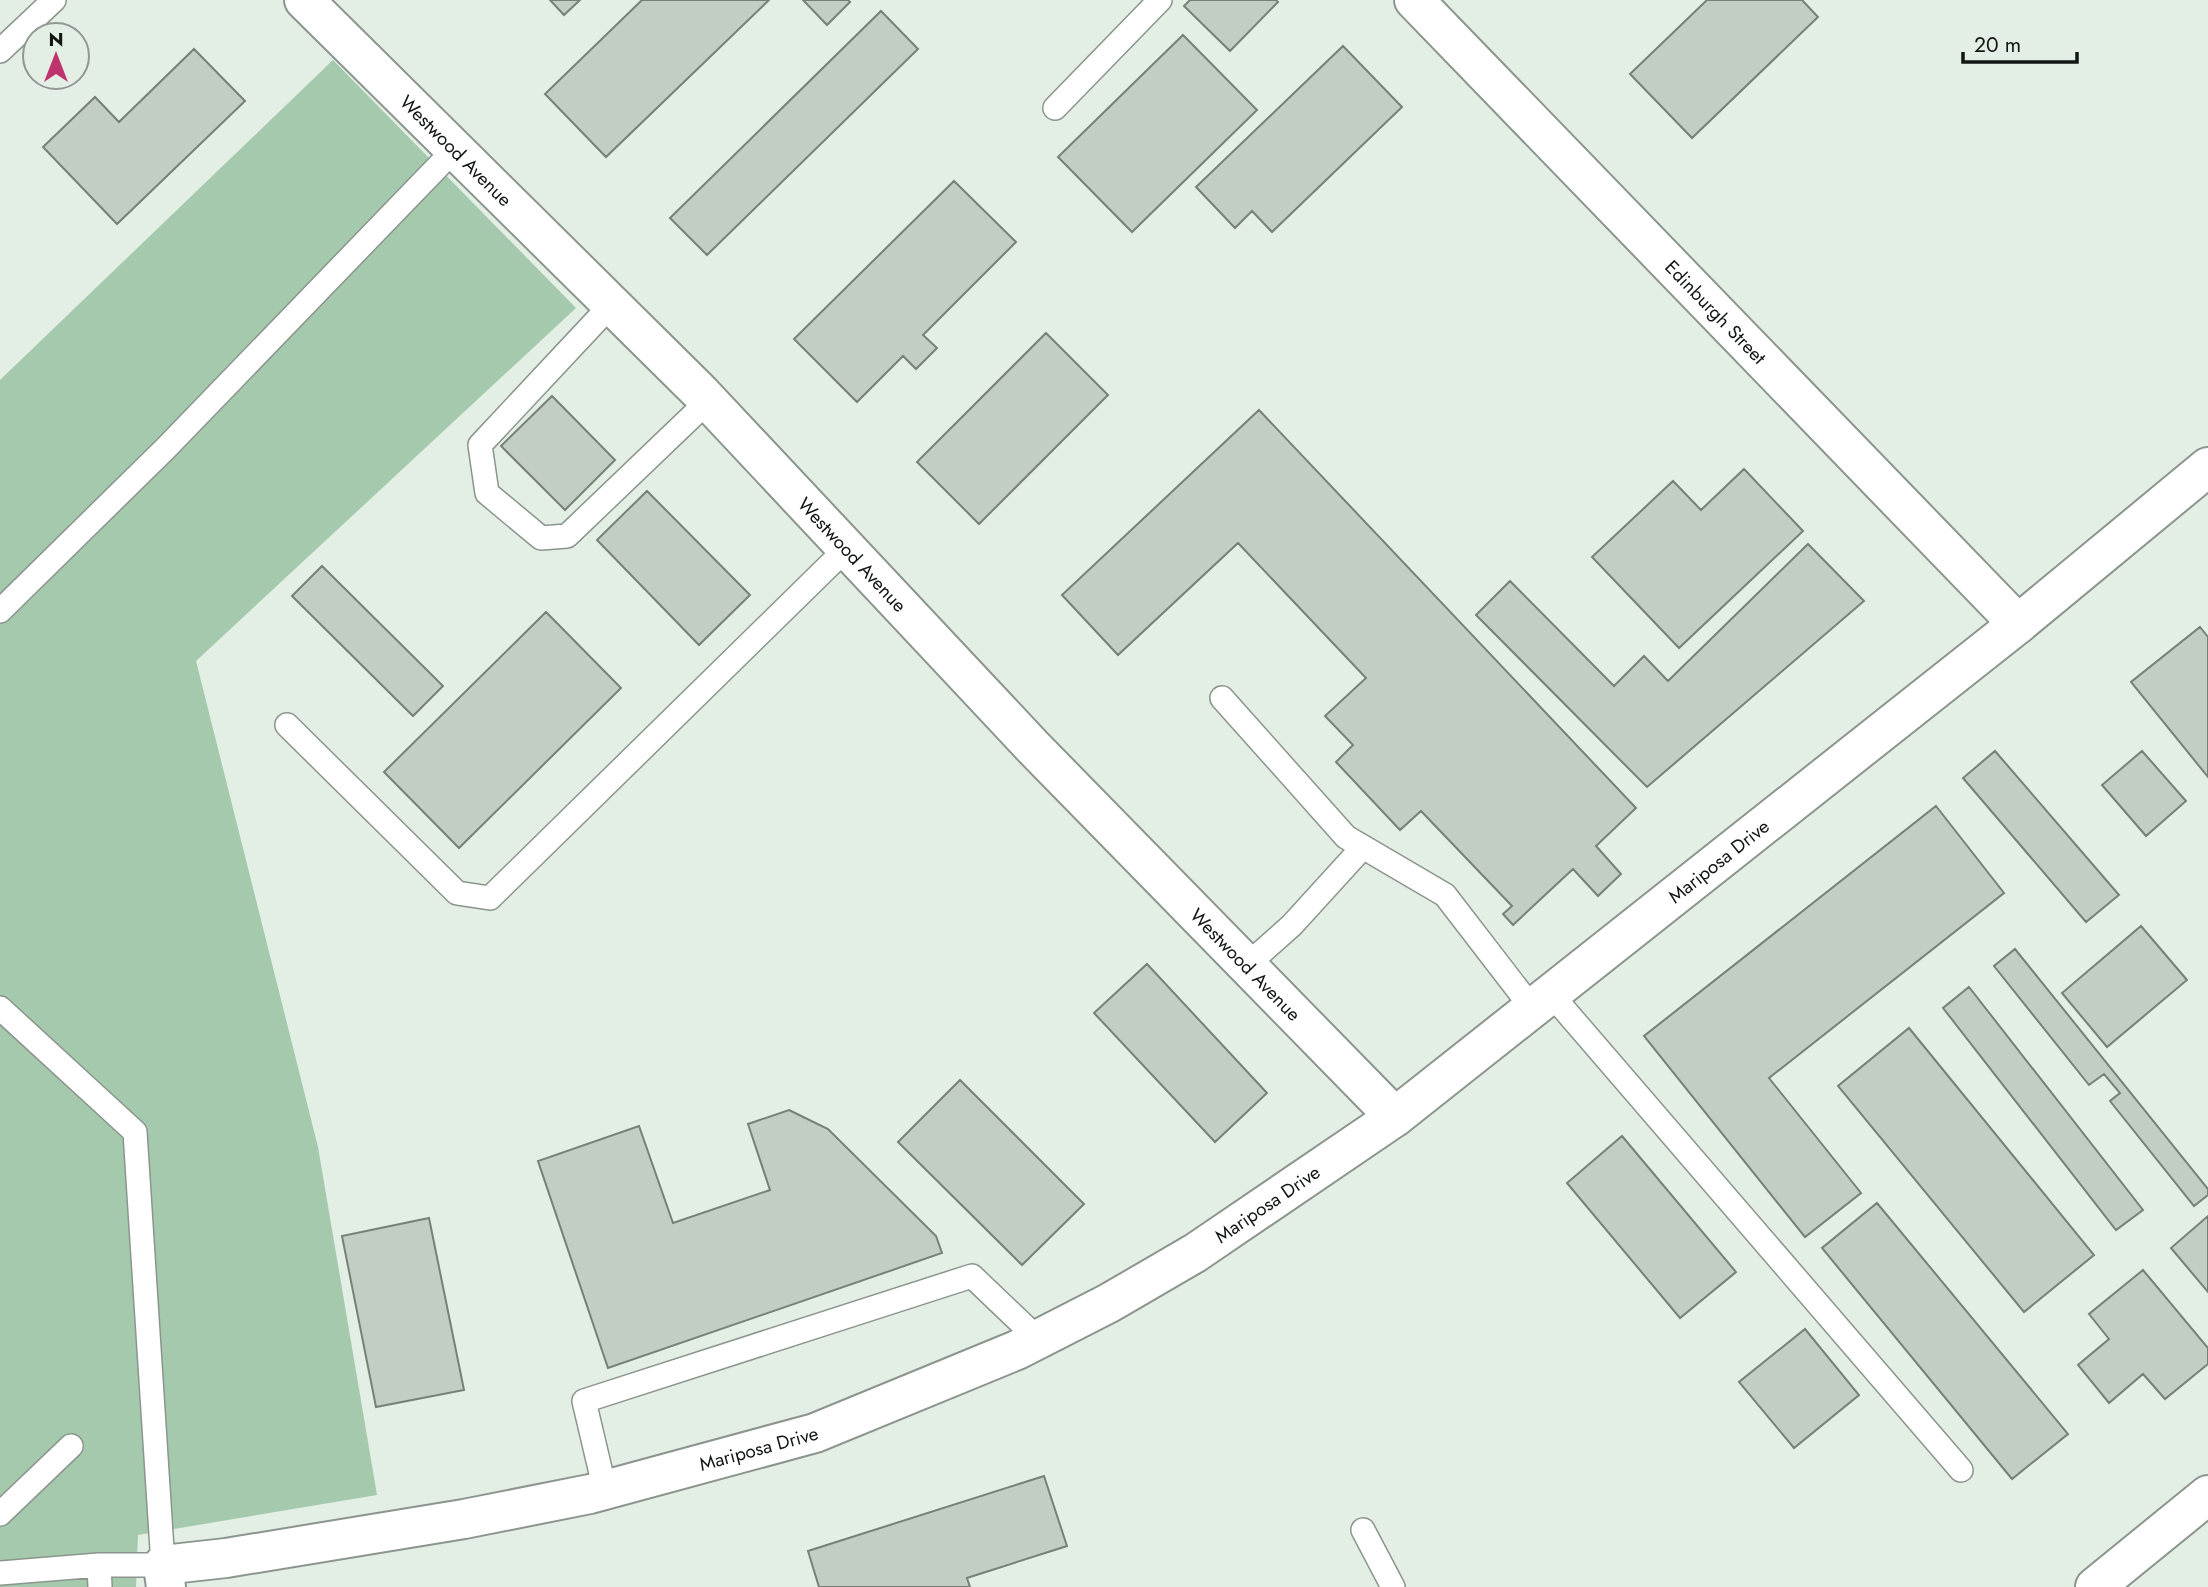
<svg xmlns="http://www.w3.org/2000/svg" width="2208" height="1587" viewBox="0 0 2208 1587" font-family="Jost,sans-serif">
  <rect width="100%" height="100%" fill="#e3eee4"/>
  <path fill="#a5c9ac" d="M 333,60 L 576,308 L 196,661 L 318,1147 L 377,1495 L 138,1535 L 136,1587 L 0,1587 L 0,380 Z"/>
  <path fill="#c2cdc4" stroke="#768077" stroke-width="2" d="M 550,0 L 580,0 L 564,15 Z
    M 642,0 L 769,0 L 606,157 L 545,94 Z
    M 803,0 L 848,0 L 850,2 L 827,25 Z
    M 1190,0 L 1276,0 L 1278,2 L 1230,51 L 1184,6 Z
    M 1707,0 L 1802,0 L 1818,17 L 1692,138 L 1630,74 Z
    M 881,11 L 918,49 L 707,255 L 670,218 Z
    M 1183,35 L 1257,110 L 1132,232 L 1058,157 Z
    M 1343,46 L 1402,107 L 1272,232 L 1252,211 L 1235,228 L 1196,187 Z
    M 194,49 L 245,101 L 117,224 L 43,147 L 95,97 L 119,122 Z
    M 954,181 L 1016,242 L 923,335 L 937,348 L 916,369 L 903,356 L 857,402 L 794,339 Z
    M 1046,333 L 1108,395 L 979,524 L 917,462 Z
    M 552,396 L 615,460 L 565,510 L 501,446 Z
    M 1259,410 L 1636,808 L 1596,846 L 1621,874 L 1598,896 L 1573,869 L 1513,925 L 1503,914 L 1512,906 L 1421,811 L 1400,830 L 1336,762 L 1353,745 L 1325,716 L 1366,678 L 1238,543 L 1118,655 L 1062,595 Z
    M 1744,469 L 1803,531 L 1679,648 L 1592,557 L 1673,481 L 1701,510 Z
    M 647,491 L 750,595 L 699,645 L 597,540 Z
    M 1808,544 L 1864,601 L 1647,787 L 1476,615 L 1510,581 L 1614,686 L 1644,656 L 1668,681 Z
    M 322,566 L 443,686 L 413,716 L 292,596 Z
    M 546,612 L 621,688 L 459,848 L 384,772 Z
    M 2200,627 L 2208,637 L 2208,777 L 2131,682 Z
    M 1995,751 L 2119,895 L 2086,922 L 1963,778 Z
    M 2142,751 L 2186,801 L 2146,836 L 2102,785 Z
    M 1936,806 L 2004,893 L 1769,1078 L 1861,1193 L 1805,1237 L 1644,1036 Z
    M 2141,926 L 2187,980 L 2107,1047 L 2062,993 Z
    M 2015,949 L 2208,1189 L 2208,1195 L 2194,1206 L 2110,1101 L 2120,1093 L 2104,1074 L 2089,1085 L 1994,966 Z
    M 1147,964 L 1267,1093 L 1215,1142 L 1094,1013 Z
    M 1969,987 L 2143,1210 L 2116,1230 L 1943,1008 Z
    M 1909,1028 L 2094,1255 L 2024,1312 L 1838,1086 Z
    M 960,1080 L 1084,1204 L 1022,1265 L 898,1142 Z
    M 789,1110 L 828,1129 L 936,1236 L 942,1253 L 608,1368 L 538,1161 L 639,1126 L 673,1223 L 770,1190 L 748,1124 Z
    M 1622,1136 L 1736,1272 L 1680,1318 L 1567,1183 Z
    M 1877,1203 L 2068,1434 L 2012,1479 L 1822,1248 Z
    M 2208,1216 L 2208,1292 L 2171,1248 Z
    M 429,1218 L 464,1390 L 376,1407 L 342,1236 Z
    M 2143,1270 L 2208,1348 L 2208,1364 L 2165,1399 L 2143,1374 L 2109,1403 L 2078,1365 L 2109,1339 L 2089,1314 Z
    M 1805,1329 L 1859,1395 L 1794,1448 L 1739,1382 Z
    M 1044,1476 L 1067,1546 L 967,1578 L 970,1587 L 819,1587 L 808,1551 Z"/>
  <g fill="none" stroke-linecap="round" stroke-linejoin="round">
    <defs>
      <path id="lane" d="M 0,51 L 54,0
        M 1055,108 L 1160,0
        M 611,305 L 480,445 L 487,493 L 541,538 L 567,536 L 708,401
        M 0,611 L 166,448 L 454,150
        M 1222,698 L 1346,837 L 1445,895 L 1532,1008
        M 287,725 L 457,893 L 490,898 L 847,548
        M 1247,965 L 1292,925 L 1363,847
        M 1551,994 L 1961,1470
        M 0,1008 L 135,1132 L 163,1565 L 99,1565 L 0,1573
        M 605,1490 L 584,1401 L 972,1276 L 1038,1339
        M 0,1514 L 71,1446
        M 1363,1530 L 1393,1587
        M 99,1565 L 100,1587"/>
      <g id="street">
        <path id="s1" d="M 304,0 L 701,393 L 1033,747 L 1395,1117"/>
        <path id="s2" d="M 1414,0 L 2018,624"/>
        <path id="s3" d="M 166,1587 L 163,1565 L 226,1558 L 464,1519 L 590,1494 L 815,1433 L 1017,1350 L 1109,1303 L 1195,1253 L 1395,1117 L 2018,624 L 2208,467"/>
      </g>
      <path id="secondary" d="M 2095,1587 L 2208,1495"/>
    </defs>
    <use href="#lane" stroke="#8b958d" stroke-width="26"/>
    <use href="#street" stroke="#8b958d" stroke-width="42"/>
    <use href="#secondary" stroke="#8b958d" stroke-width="42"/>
    <use href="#lane" stroke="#fff" stroke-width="23"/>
    <use href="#street" stroke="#fff" stroke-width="38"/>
    <use href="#secondary" stroke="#fff" stroke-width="38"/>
  </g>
  <g text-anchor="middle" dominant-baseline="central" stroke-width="6" stroke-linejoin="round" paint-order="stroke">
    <g font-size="19" fill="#131714" stroke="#e3eee4">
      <text stroke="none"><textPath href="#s1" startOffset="214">Westwood Avenue</textPath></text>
      <text stroke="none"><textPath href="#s2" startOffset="434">Edinburgh Street</textPath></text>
      <text stroke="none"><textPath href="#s1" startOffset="780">Westwood Avenue</textPath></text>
      <text stroke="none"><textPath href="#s3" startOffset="1764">Mariposa Drive</textPath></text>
      <text stroke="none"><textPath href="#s1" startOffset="1348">Westwood Avenue</textPath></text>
      <text stroke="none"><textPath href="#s3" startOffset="1197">Mariposa Drive</textPath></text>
      <text stroke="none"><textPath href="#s3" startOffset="630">Mariposa Drive</textPath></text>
    </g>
  </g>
  <g transform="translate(56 56)"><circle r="33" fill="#e3eee4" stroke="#909891" stroke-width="2"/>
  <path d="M0-5L12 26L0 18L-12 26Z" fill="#be336c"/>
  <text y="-10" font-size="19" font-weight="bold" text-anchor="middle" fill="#131714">N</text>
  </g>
  <path d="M1963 52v10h114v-10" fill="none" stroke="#131714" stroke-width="3.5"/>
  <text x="1974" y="52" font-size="21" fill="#131714" stroke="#e3eee4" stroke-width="5" paint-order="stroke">20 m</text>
</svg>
